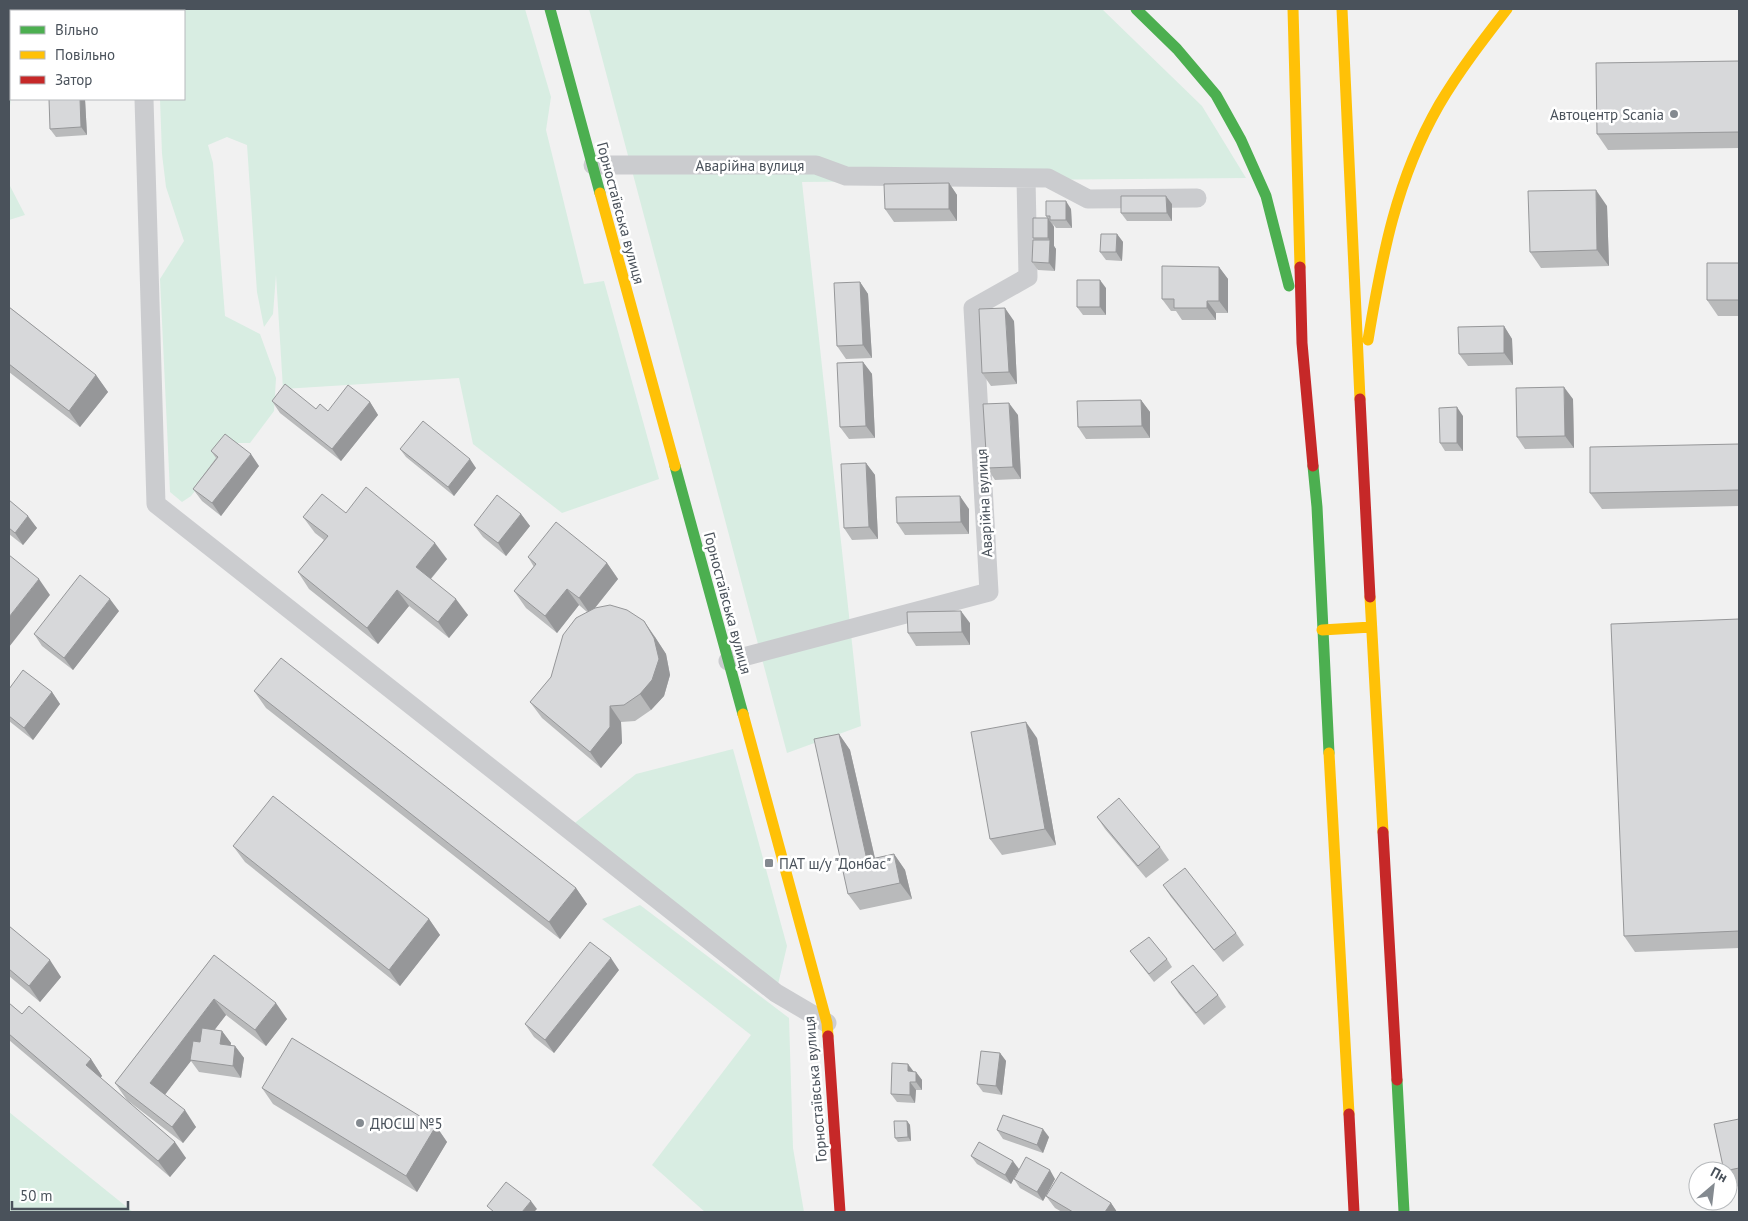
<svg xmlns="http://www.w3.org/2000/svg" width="1748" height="1221" viewBox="0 0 1748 1221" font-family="'PT Sans',sans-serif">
  <rect width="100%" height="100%" fill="#f1f1f1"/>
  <path fill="#d8ede2" d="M 9,9 L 37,9 L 37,11 L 11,11 L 11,99 L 9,113 Z
    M 157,9 L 525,9 L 551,97 L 546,130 L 584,284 L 604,281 L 659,479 L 562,513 L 473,444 L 459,378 L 283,389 L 276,275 L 273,314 L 264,327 L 257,292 L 247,145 L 227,137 L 208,145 L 213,163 L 225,316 L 260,334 L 276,378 L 274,411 L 250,443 L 233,443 L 191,496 L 182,502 L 170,492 L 160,279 L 184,241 L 166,187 L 162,154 L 160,99 L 184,99 L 184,11 L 157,11 Z
    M 589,9 L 1102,9 L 1202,106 L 1246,178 L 802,182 L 861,726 L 787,753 Z
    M 9,184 L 25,215 L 9,220 Z
    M 733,749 L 787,946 L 776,993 L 566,830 L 636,774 Z
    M 640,905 L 789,1018 L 793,1148 L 804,1212 L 705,1212 L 652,1165 L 751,1035 L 602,919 Z
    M 9,1112 L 133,1212 L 9,1212 Z"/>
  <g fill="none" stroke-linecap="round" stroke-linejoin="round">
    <path stroke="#cbcccf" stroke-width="19" d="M 141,9 L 141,11
      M 144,99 L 156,504 L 776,993 L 827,1023
      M 593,165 L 816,165 L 846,176 L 1048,178 L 1088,199 L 1197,198
      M 728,661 L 989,592 L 973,308 L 1028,277 L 1026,178"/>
    <path stroke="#4caf50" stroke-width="11" d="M 550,9 L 600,193
      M 1136,9 L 1177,49 L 1216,95 L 1241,140 L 1266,196 L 1289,286
      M 675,466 L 743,714
      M 1313,466 L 1317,507 L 1329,753
      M 1397,1080 L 1404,1212"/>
    <path stroke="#ffc107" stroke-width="11" d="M 1293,9 L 1300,267
      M 1342,9 L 1360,399
      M 600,193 L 675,466
      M 1368,340 C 1382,256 1396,180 1439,105 C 1459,71 1483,40 1507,9
      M 1370,597 L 1383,832
      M 1322,630 L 1371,627
      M 743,714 L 827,1023 L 828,1036
      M 1329,753 L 1349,1114"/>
    <path stroke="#c62828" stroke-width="11" d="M 1300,267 L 1302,343 L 1313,466
      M 1360,399 L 1370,597
      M 1383,832 L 1397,1080
      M 828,1036 L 840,1212
      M 1349,1114 L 1354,1212"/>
  </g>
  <path fill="#b9babb" d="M 1739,61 L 1739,148 L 1608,150 L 1597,134 Z
    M 85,99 L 87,135 L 56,137 L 50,129 Z
    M 949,183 L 957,195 L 957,221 L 894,222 L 885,209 Z
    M 1172,204 L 1172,221 L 1127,221 L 1121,213 Z
    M 1607,206 L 1609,266 L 1541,268 L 1530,252 Z
    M 1071,209 L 1072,228 L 1056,228 L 1053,224 L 1054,227 L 1054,246 L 1056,249 L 1055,271 L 1038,270 L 1032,262 L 1035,240 L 1033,238 L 1047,218 L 1046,216 Z
    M 1117,234 L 1123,242 L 1122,261 L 1106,260 L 1100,252 Z
    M 1739,263 L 1739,316 L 1718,316 L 1707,300 Z
    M 1219,267 L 1228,279 L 1228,313 L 1216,313 L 1216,320 L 1182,320 L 1176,311 L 1171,311 L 1162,299 Z
    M 860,282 L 868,294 L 872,358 L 846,359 L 837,346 Z
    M 1106,288 L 1106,315 L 1083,315 L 1077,307 Z
    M 9,307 L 96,375 L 108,392 L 80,427 L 9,372 Z
    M 1014,321 L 1017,384 L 991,386 L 982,373 Z
    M 1504,326 L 1512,339 L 1513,365 L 1468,366 L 1459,354 Z
    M 863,362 L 872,374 L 875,438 L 849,439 L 840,427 Z
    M 1573,399 L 1574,448 L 1525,449 L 1517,437 Z
    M 1141,400 L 1150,412 L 1150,438 L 1086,439 L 1078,427 Z
    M 272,401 L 316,409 L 328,411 L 370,402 L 378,415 L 341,461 L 280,413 Z
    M 1018,415 L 1021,479 L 995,480 L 987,468 Z
    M 1463,416 L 1463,451 L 1445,451 L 1440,443 Z
    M 1739,444 L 1739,506 L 1602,509 L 1590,493 Z
    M 400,449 L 476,468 L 454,496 L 406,457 Z
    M 211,451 L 259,466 L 221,516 L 202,501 L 193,489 L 216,458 Z
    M 866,463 L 875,475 L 878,539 L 852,540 L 844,528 Z
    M 9,500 L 37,528 L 23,545 L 9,534 Z
    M 969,509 L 969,534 L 905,535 L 897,523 Z
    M 521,514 L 530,526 L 506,556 L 483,537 L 474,525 Z
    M 303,517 L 447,559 L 431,579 L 468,615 L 449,638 L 409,606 L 378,644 L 309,589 L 298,572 L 324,540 L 315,533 Z
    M 528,557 L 607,563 L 618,579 L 595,608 L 655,637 L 666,654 L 670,675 L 664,696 L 651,710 L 635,721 L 621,722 L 622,743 L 601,768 L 542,718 L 530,702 L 551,677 L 587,612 L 579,605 L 557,633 L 526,608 L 514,591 L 534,567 Z
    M 119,611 L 73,670 L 42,646 L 34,634 Z
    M 1739,619 L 1739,948 L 1635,952 L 1624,936 Z
    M 970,623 L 970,645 L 916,646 L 908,633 Z
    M 9,689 L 52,692 L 60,704 L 33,740 L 9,721 Z
    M 254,691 L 576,888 L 587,904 L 560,939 L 266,708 Z
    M 839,734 L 850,750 L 875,858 L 894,854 L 905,870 L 912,899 L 860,910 L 848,894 Z
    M 1037,738 L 1056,845 L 1002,855 L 990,839 Z
    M 1097,817 L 1160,847 L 1169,860 L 1146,878 L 1105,829 Z
    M 233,846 L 429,919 L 440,935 L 400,986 L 245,862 Z
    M 1163,885 L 1236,933 L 1244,945 L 1223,962 L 1171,897 Z
    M 9,926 L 61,977 L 40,1002 L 9,976 Z
    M 1130,951 L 1167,959 L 1172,967 L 1154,982 Z
    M 214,955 L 287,1019 L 266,1046 L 226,1015 L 214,1030 L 222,1031 L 231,1043 L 230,1045 L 235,1046 L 244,1058 L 241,1078 L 199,1072 L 191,1061 L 164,1095 L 196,1127 L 183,1143 L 127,1100 L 115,1083 Z
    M 619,970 L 554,1053 L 534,1037 L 525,1024 Z
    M 1171,982 L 1218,995 L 1226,1007 L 1204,1025 L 1179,994 Z
    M 9,1003 L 22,1014 L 91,1059 L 102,1076 L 100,1078 L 186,1158 L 170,1177 L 9,1040 Z
    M 1000,1053 L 1006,1061 L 1002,1095 L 983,1092 L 977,1084 Z
    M 914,1072 L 916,1072 L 922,1080 L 922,1090 L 916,1090 L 915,1103 L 897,1102 L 891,1094 Z
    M 262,1088 L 436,1126 L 447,1142 L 417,1192 L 273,1104 Z
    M 1739,1119 L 1739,1186 L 1735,1187 L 1728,1176 L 1728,1171 L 1724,1171 Z
    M 907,1121 L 910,1125 L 911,1141 L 898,1142 L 895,1138 Z
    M 997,1130 L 1049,1137 L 1043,1153 L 1003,1139 Z
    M 971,1156 L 1019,1169 L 1011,1184 L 977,1164 Z
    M 1014,1179 L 1055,1179 L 1043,1201 L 1020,1188 Z
    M 1046,1196 L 1111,1203 L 1117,1212 L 1062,1212 L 1055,1208 Z"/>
  <path fill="#969799" d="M 80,99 L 85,99 L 87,135 L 81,127 Z
    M 949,183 L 957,195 L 957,221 L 949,209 Z
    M 1596,190 L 1607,206 L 1609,266 L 1597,250 Z
    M 1166,196 L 1172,204 L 1172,221 L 1167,213 Z
    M 1066,201 L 1071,209 L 1072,228 L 1066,220 Z
    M 1048,218 L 1054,227 L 1054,246 L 1056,249 L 1055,271 L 1049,263 L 1050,241 L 1048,238 Z
    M 1117,234 L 1123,242 L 1122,261 L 1116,252 Z
    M 1219,267 L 1228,279 L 1228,313 L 1219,301 Z
    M 1100,280 L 1106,288 L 1106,315 L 1100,307 Z
    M 860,282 L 868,294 L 872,358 L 863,345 Z
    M 1207,301 L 1216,313 L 1216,320 L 1207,308 Z
    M 1005,308 L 1014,321 L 1017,384 L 1009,372 Z
    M 1504,326 L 1512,339 L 1513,365 L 1504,353 Z
    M 863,362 L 872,374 L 875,438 L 866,426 Z
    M 96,375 L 108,392 L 80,427 L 69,411 Z
    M 1564,387 L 1573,399 L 1574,448 L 1565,436 Z
    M 1141,400 L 1150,412 L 1150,438 L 1142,426 Z
    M 370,402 L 378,415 L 341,461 L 332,449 Z
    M 1009,403 L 1018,415 L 1021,479 L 1013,467 Z
    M 1457,407 L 1463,416 L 1463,451 L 1457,443 Z
    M 251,454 L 259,466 L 221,516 L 212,503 Z
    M 470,459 L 476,468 L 454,496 L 448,487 Z
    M 866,463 L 875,475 L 878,539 L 869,527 Z
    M 960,496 L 969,509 L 969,534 L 961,522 Z
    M 521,514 L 530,526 L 506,556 L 498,543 Z
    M 28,516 L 37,528 L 23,545 L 15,533 Z
    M 435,543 L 447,559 L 427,583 L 416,567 Z
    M 607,563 L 618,579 L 590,614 L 579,598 Z
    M 39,579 L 50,595 L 9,647 L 9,617 Z
    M 567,589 L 579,605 L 557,633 L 545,616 Z
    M 397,590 L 409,606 L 378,644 L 367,628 Z
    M 110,599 L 119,611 L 73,670 L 64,658 Z
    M 456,599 L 468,615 L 449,638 L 438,622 Z
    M 961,611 L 970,623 L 970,645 L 962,632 Z
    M 644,621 L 655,637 L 666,654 L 670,675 L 664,696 L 651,710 L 640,694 Z
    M 52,692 L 60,704 L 33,740 L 24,728 Z
    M 610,706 L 621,722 L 622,743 L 601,768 L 590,752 Z
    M 1026,722 L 1037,738 L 1056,845 L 1045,829 Z
    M 839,734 L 850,750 L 879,876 L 867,860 Z
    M 894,854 L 905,870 L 912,899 L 900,883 Z
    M 576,888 L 587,904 L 560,939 L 549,922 Z
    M 429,919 L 440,935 L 400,986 L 389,970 Z
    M 611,958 L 619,970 L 554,1053 L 545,1040 Z
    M 50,960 L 61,977 L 40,1002 L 29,986 Z
    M 214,999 L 226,1015 L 161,1100 L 150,1083 Z
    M 276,1003 L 287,1019 L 266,1046 L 255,1030 Z
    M 222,1031 L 231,1043 L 229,1056 L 220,1044 Z
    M 235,1046 L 244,1058 L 241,1078 L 233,1066 Z
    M 1000,1053 L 1006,1061 L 1002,1095 L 996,1086 Z
    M 91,1059 L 102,1076 L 97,1082 L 86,1065 Z
    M 908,1064 L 914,1072 L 908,1071 Z
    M 916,1072 L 922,1080 L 922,1090 L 916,1082 Z
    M 910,1082 L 916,1090 L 915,1103 L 910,1095 Z
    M 185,1110 L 196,1127 L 183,1143 L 172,1127 Z
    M 907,1121 L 910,1125 L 911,1141 L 908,1137 Z
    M 436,1126 L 447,1142 L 417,1192 L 406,1176 Z
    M 1043,1129 L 1049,1137 L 1043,1153 L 1037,1145 Z
    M 175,1142 L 186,1158 L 170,1177 L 158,1161 Z
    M 1013,1161 L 1019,1169 L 1011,1184 L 1005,1175 Z
    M 1050,1170 L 1055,1179 L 1043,1201 L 1037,1192 Z
    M 531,1201 L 537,1209 L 534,1212 L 522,1212 Z
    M 1111,1203 L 1117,1212 L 1105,1212 Z"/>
  <path fill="#d7d8da" stroke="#969799" d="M 1739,61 L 1739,132 L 1597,134 L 1596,63 Z
    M 49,99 L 80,99 L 81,127 L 50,129 Z
    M 949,183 L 949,209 L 885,209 L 884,184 Z
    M 1596,190 L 1597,250 L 1530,252 L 1528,191 Z
    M 1121,196 L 1166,196 L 1167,213 L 1121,213 Z
    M 1046,201 L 1066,201 L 1066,220 L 1050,220 L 1050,216 L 1046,216 Z
    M 1033,218 L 1048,218 L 1048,238 L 1033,238 Z
    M 1101,234 L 1117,234 L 1116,252 L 1100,252 Z
    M 1033,240 L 1050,240 L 1049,263 L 1032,262 Z
    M 1707,263 L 1739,263 L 1739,300 L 1707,300 Z
    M 1162,266 L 1219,267 L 1219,301 L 1207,301 L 1207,308 L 1174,308 L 1174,299 L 1162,299 Z
    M 1077,280 L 1100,280 L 1100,307 L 1077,307 Z
    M 860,282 L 863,345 L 837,346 L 834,283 Z
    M 9,307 L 96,375 L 69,411 L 9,364 Z
    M 1005,308 L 1009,372 L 982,373 L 979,309 Z
    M 1504,326 L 1504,353 L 1459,354 L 1458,327 Z
    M 863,362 L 866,426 L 840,427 L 837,363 Z
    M 285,384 L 316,409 L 320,404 L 328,411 L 348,385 L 370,402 L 332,449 L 272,401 Z
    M 1564,387 L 1565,436 L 1517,437 L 1516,388 Z
    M 1141,400 L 1142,426 L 1078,427 L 1077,401 Z
    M 1009,403 L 1013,467 L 987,468 L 983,404 Z
    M 1457,407 L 1457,443 L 1440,443 L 1439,408 Z
    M 423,421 L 470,459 L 448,487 L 400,449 Z
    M 225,434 L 251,454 L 212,503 L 193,489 L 218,457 L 211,451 Z
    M 1739,444 L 1739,490 L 1590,493 L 1590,447 Z
    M 866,463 L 869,527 L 844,528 L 841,464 Z
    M 366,487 L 435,543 L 416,567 L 456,599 L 438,622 L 397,590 L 367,628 L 298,572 L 328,536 L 303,517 L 322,494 L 346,513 Z
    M 497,495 L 521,514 L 498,543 L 474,525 Z
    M 960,496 L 961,522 L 897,523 L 896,497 Z
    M 9,500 L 28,516 L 15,533 L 9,528 Z
    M 556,522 L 607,563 L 579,598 L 567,589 L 545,616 L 514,591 L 536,564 L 528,557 Z
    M 9,555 L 39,579 L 9,617 Z
    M 80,575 L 110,599 L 64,658 L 34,634 Z
    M 610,605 L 627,610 L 644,621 L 654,638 L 659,659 L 652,680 L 640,694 L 624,705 L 610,706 L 610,727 L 590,752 L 530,702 L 551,677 L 563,635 L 576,618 L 595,608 Z
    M 961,611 L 962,632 L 908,633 L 907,612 Z
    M 1739,619 L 1739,931 L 1624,936 L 1611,624 Z
    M 281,658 L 576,888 L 549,922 L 254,691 Z
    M 23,670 L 52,692 L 24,728 L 9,716 L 9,689 Z
    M 1026,722 L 1045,829 L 990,839 L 971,732 Z
    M 839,734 L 867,860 L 894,854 L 900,883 L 848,894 L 814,739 Z
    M 273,796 L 429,919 L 389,970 L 233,846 Z
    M 1119,798 L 1160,847 L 1138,866 L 1097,817 Z
    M 1185,868 L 1236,933 L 1214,950 L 1163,885 Z
    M 9,926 L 50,960 L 29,986 L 9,969 Z
    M 1149,937 L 1167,959 L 1149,974 L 1130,951 Z
    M 590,942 L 611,958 L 545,1040 L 525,1024 Z
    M 214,955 L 276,1003 L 255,1030 L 214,999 L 150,1083 L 185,1110 L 172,1127 L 115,1083 Z
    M 1193,965 L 1218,995 L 1196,1013 L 1171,982 Z
    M 9,1003 L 22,1014 L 29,1006 L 91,1059 L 86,1065 L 175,1142 L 158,1161 L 9,1034 Z
    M 202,1028 L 222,1031 L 220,1044 L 235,1046 L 233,1066 L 190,1060 L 193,1041 L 200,1042 Z
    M 292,1038 L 436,1126 L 406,1176 L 262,1088 Z
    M 981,1051 L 1000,1053 L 996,1086 L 977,1084 Z
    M 892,1063 L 908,1064 L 908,1071 L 916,1072 L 916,1082 L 910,1082 L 910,1095 L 891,1094 Z
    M 1003,1115 L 1043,1129 L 1037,1145 L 997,1130 Z
    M 1739,1119 L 1739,1168 L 1724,1171 L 1714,1124 Z
    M 894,1121 L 907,1121 L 908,1137 L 895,1138 Z
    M 979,1142 L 1013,1161 L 1005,1175 L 971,1156 Z
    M 1026,1157 L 1050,1170 L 1037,1192 L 1014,1179 Z
    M 1061,1172 L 1111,1203 L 1105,1212 L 1073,1212 L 1046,1196 Z
    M 506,1182 L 531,1201 L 522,1212 L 494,1212 L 487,1206 Z"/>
  <g fill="#848a90" stroke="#fff" stroke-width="2">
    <circle cx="1674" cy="114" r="5"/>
    <rect x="764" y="858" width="10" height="10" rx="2.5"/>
    <circle cx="360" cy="1123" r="5"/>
  </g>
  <g text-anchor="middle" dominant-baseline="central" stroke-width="5" stroke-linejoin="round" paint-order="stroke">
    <g font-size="15" fill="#4a525b" stroke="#fff" text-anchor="start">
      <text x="1664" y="114" text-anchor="end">Автоцентр Scania</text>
      <text x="779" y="863">ПАТ ш/у "Донбас"</text>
      <text x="370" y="1123">ДЮСШ №5</text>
    </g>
    <g font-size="15" fill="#4a525b" stroke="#fff">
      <text x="750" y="165">Аварійна вулиця</text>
      <text transform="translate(621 213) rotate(75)">Горностаївська вулиця</text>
      <text transform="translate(984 503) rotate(-93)">Аварійна вулиця</text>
      <text transform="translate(728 603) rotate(75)">Горностаївська вулиця</text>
      <text transform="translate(815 1089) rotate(-95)">Горностаївська вулиця</text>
    </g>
  </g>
  <rect width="1748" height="1221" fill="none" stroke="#4a525b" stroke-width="20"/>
  <rect x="10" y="10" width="175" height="90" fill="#ffffff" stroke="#b7babd"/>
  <rect x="20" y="26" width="25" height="8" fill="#4caf50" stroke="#b7babd"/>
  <text x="55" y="35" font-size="15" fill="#4a525b">Вільно</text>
  <rect x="20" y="51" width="25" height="8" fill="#ffc107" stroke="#b7babd"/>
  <text x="55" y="60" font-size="15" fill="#4a525b">Повільно</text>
  <rect x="20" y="76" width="25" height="8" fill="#c62828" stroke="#b7babd"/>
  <text x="55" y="85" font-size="15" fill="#4a525b">Затор</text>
  <g transform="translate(1713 1186) rotate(28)"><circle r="24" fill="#ffffff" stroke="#b7babd"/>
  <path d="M0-4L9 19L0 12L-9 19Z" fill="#848a90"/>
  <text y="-8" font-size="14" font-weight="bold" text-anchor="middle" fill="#4a525b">Пн</text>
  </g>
  <path d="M12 1201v8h116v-8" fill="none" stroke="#4a525b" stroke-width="2.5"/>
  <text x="20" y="1201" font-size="15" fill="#4a525b" stroke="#ffffff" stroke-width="4" paint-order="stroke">50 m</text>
</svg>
